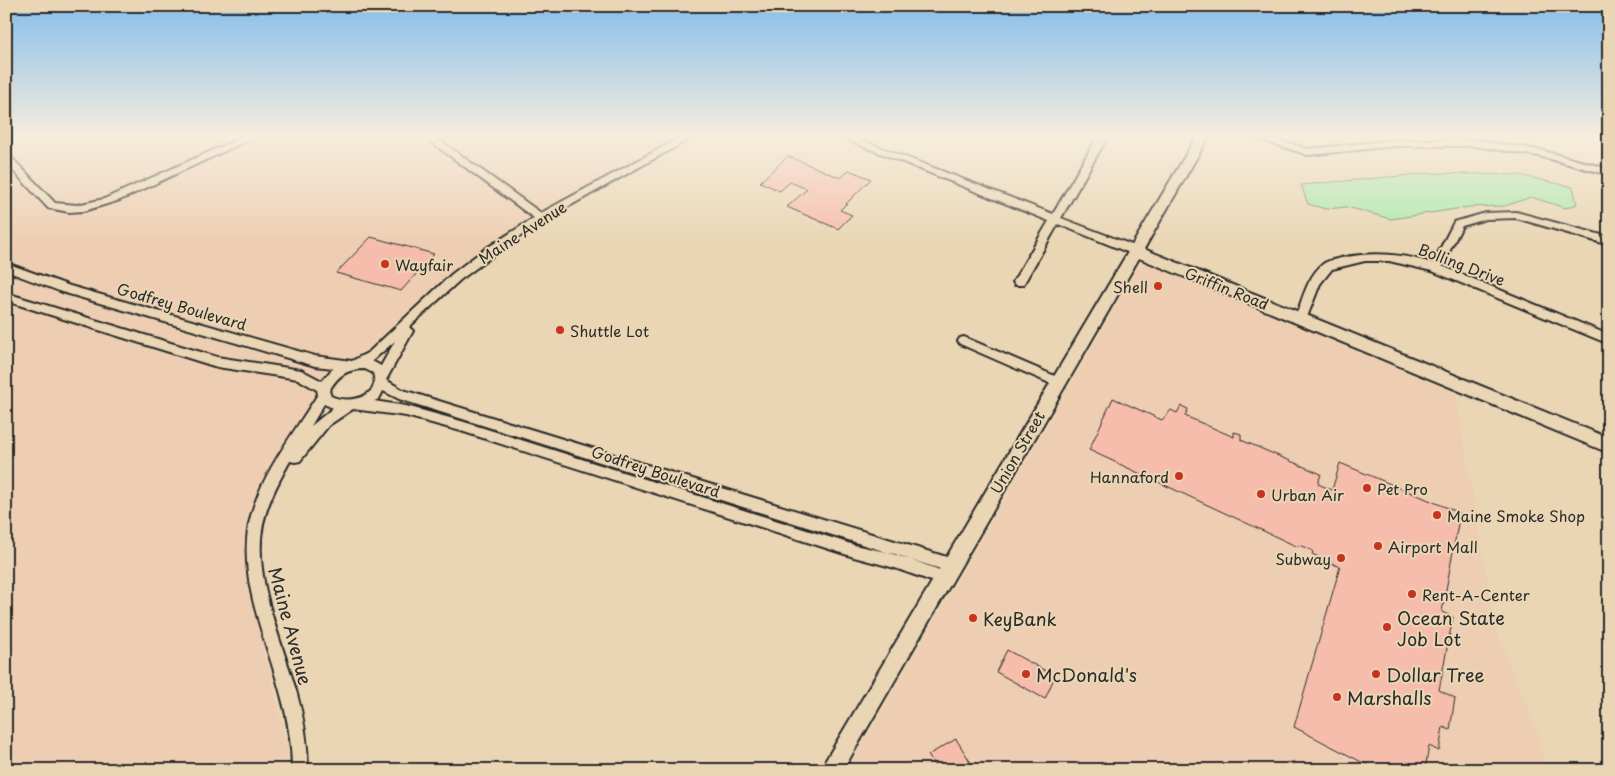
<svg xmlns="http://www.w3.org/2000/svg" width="1615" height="776" viewBox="0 0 1615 776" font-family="'Playpen Sans',sans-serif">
  <rect width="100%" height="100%" fill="#ead6b4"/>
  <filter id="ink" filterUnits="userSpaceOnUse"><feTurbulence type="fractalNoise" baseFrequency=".02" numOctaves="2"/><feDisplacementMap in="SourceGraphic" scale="10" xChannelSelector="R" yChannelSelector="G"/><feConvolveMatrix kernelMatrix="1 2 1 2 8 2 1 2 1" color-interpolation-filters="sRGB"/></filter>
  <g filter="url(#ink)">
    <path fill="#eeceb2" d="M 6,136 L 681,136 L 552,204 L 360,361 L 304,426 L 268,477 L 253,505 L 246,532 L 248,570 L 255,608 L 287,745 L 286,770 L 6,770 Z
      M 1149,263 L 1456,393 L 1497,633 L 1537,729 L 1545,770 L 1137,770 L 1111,761 L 1107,770 L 848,770 L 1139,266 Z"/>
    <path fill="#aee9af" stroke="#6c8a6d" d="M 1433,173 L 1519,175 L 1573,187 L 1577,204 L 1566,208 L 1531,197 L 1505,206 L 1469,207 L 1391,219 L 1347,207 L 1325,209 L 1308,204 L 1301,185 Z"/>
    <path fill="#f6bdac" stroke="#2b2b2b" d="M 788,156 L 841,178 L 849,170 L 871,179 L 840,210 L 852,215 L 838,229 L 787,207 L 807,189 L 790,182 L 780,191 L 760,182 Z
      M 371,237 L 434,254 L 401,291 L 336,273 Z
      M 1113,398 L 1162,420 L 1171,410 L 1177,413 L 1181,406 L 1188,409 L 1185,416 L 1234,437 L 1234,432 L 1241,434 L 1241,440 L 1321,474 L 1318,484 L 1332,490 L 1340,463 L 1460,513 L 1442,612 L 1453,617 L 1439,690 L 1455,698 L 1450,730 L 1443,727 L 1439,751 L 1429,746 L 1425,770 L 1377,770 L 1294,727 L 1340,567 L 1312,554 L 1313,551 L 1299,545 L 1298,547 L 1089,450 Z
      M 1007,650 L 1055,676 L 1045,699 L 996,672 Z
      M 956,739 L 971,763 L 959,770 L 937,770 L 928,755 Z"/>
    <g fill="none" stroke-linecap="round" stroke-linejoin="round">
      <defs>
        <path id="minor" d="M 245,136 L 257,136 L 120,200 L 84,211 L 69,212 L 48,208 L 6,163 L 6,154 L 9,155 L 55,203 L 77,205 L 104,199 Z
          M 423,136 L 434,136 L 541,213 L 683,136 L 695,136 L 564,209 L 514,240 L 460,280 L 409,327 L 413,331 L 386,380 L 403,390 L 950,558 L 955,560 L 957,565 L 955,570 L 950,572 L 399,399 L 383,391 L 379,399 L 374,401 L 406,406 L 461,421 L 854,545 L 895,554 L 948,573 L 950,578 L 948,583 L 943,585 L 895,568 L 854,557 L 461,431 L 406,416 L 353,409 L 329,425 L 300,461 L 295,462 L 290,461 C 279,481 268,501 263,524 C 252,578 283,643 297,694 C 304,719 308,744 308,770 L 292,770 C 292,744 288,720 281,695 C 267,641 238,581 249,524 C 259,476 293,435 318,394 L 317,390 L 298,379 L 217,367 L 6,301 L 6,293 L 217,357 L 301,370 L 322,381 L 333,368 L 315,366 L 62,292 L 6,271 L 6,263 L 70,286 L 315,356 L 352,361 L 369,352 L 452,274 L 482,251 L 534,218 ZM 395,341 L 381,366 L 372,361 ZM 365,369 L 373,373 C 374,376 375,382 374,385 C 369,401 343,402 331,396 L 329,391 C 338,375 347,369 365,369 ZM 324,404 L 333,408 L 311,426 Z
          M 838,136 L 851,136 L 1053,214 L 1098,136 L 1108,136 L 1061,218 L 1140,248 L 1141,251 L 1140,254 L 1132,254 L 1058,224 L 1023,285 L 1015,285 L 1013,282 L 1049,221 Z
          M 1250,136 L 1265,136 L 1308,149 L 1396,140 L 1475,140 L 1540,150 L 1609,169 L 1609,175 L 1539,156 L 1475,146 L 1396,146 L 1308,155 Z
          M 1516,212 L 1609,237 L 1609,245 L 1516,218 L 1486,219 L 1462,226 L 1442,266 L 1609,335 L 1609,344 L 1432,271 L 1389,261 L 1365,261 L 1332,269 L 1320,284 L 1305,322 L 1301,323 L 1295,319 C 1302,301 1307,277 1323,264 C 1328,260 1335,260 1341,258 C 1373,251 1402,254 1433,263 L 1454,222 L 1486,213 Z
          M 964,337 L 1062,379 L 1064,382 L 1062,385 L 1054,385 L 960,344 L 958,341 L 960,338 Z"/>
        <path id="major" d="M 1197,136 L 1209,136 L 1144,249 L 1609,438 L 1609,453 L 1139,258 L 843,770 L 820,770 Z"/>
      </defs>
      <use href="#minor" stroke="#2b2b2b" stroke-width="4"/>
      <use href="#major" stroke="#2b2b2b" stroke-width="4"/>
      <use href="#minor" fill="#ead6b4" fill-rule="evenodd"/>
      <use href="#major" fill="#ead6b4" fill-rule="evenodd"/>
    </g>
  </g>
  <linearGradient id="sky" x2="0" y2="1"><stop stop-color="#86beec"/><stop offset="0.56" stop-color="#f6eddd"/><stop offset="1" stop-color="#f6eddd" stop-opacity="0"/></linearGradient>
  <rect width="1615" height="244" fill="url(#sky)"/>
  <g fill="#c8321e" stroke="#ead6b4" stroke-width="2">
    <circle cx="385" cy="264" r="5"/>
    <circle cx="1158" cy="286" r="5"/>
    <circle cx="560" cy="330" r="5"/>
    <circle cx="1179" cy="476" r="5"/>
    <circle cx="1367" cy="488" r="5"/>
    <circle cx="1261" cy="494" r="5"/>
    <circle cx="1437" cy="515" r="5"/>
    <circle cx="1378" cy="546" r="5"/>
    <circle cx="1341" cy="558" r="5"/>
    <circle cx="1412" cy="594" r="5"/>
    <circle cx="973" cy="618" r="5"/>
    <circle cx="1387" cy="627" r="5"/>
    <circle cx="1026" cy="674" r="5"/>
    <circle cx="1376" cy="674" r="5"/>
    <circle cx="1337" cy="697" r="5"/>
  </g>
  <g text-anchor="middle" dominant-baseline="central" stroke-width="4" stroke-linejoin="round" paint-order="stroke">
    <g font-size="15" fill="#2b2b2b" stroke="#ead6b4">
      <text transform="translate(522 232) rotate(-33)">Maine Avenue</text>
      <text transform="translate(1462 264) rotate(21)">Bolling Drive</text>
      <text transform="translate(1227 288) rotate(22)">Griffin Road</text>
      <text transform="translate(182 306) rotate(16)">Godfrey Boulevard</text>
      <text transform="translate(1017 452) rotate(-60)">Union Street</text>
      <text transform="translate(656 471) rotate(18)">Godfrey Boulevard</text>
    </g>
    <g font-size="15" fill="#2b2b2b" stroke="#ead6b4" text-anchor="start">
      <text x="395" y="264">Wayfair</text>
      <text x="1148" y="286" text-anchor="end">Shell</text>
      <text x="570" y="330">Shuttle Lot</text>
      <text x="1169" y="476" text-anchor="end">Hannaford</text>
      <text x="1377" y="488">Pet Pro</text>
      <text x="1271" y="494">Urban Air</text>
      <text x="1447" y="515">Maine Smoke Shop</text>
      <text x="1388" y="546">Airport Mall</text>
      <text x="1331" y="558" text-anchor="end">Subway</text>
      <text x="1422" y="594">Rent-A-Center</text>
    </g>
    <g font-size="18" fill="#2b2b2b" stroke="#ead6b4" text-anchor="start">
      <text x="1397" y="617">Ocean State<tspan x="1397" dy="21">Job Lot</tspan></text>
      <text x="983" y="618">KeyBank</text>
      <text x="1036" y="674">McDonald's</text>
      <text x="1386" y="674">Dollar Tree</text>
      <text x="1347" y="697">Marshalls</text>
    </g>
    <g font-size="18" fill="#2b2b2b" stroke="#ead6b4">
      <text transform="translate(291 626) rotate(75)">Maine Avenue</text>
    </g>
  </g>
  <rect width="1615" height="776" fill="none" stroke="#ead6b4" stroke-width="25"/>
  <rect x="12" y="12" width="1590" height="751" fill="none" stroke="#2b2b2b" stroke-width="2" filter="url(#ink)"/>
</svg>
